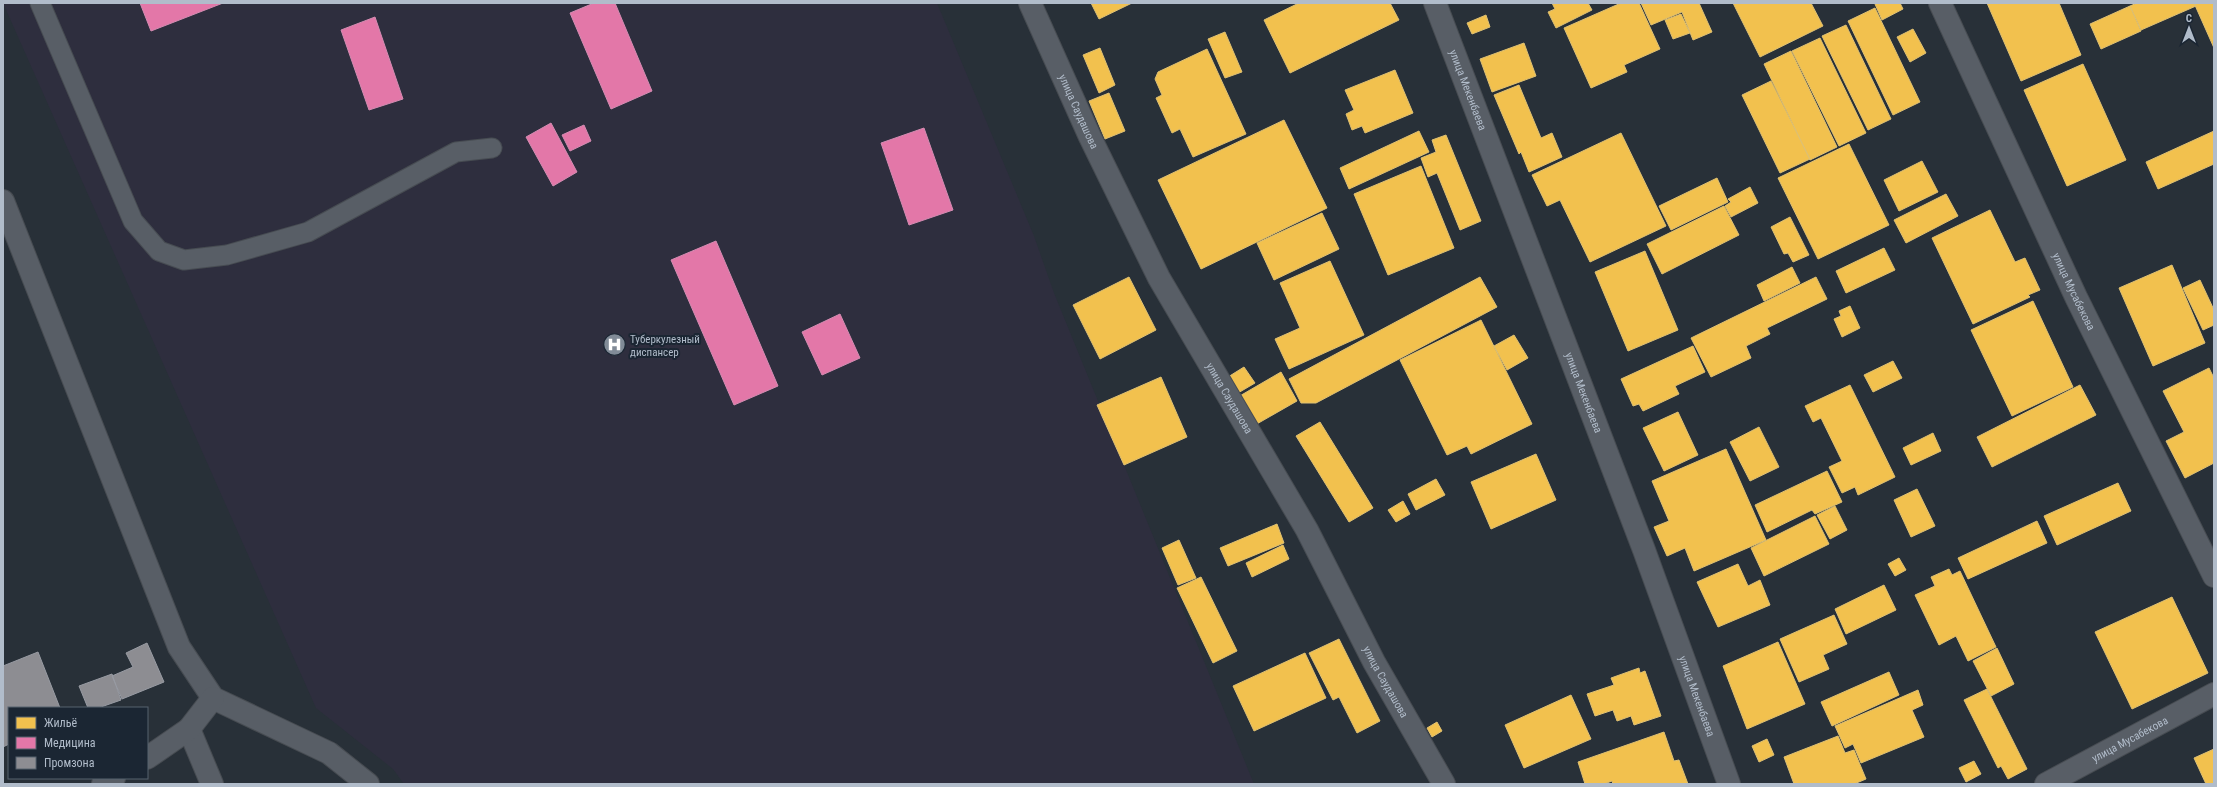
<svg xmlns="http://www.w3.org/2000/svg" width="2217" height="787" viewBox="0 0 2217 787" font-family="'Roboto Condensed',sans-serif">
  <rect width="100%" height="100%" fill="#283038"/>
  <path fill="#2e2e3e" d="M 3,3 L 937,3 L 1034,236 L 1054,293 L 1254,784 L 404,784 L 393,769 L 316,708 Z"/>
  <path fill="#f2c14e" stroke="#dec073" d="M 1091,3 L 1132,3 L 1099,19 Z
    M 1299,3 L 1390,3 L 1399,20 L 1290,73 L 1264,20 Z
    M 1552,3 L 1588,3 L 1592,10 L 1556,28 L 1548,12 L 1555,9 Z
    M 1621,3 L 1639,3 L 1660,49 L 1624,65 L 1627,72 L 1591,88 L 1564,28 Z
    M 1641,3 L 1699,3 L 1712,32 L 1693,40 L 1682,12 L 1651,25 Z
    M 1733,3 L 1811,3 L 1823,26 L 1760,57 Z
    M 1877,3 L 1900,3 L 1903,9 L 1882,20 L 1875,4 Z
    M 1987,3 L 2059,3 L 2081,55 L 2021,81 Z
    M 2137,3 L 2194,3 L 2196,6 L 2141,30 L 2130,6 Z
    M 2194,3 L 2214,3 L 2214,48 Z
    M 2130,6 L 2141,31 L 2101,49 L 2090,24 Z
    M 1875,8 L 1920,102 L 1893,115 L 1848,21 Z
    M 1681,14 L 1690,33 L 1673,39 L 1665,20 Z
    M 1486,15 L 1490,27 L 1472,34 L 1467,23 Z
    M 1846,25 L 1891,119 L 1868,130 L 1822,36 Z
    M 1913,29 L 1926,53 L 1910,62 L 1897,37 Z
    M 1225,32 L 1242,72 L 1225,78 L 1208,39 Z
    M 1820,38 L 1866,133 L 1839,146 L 1792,51 Z
    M 1524,43 L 1536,76 L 1492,92 L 1480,59 Z
    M 1100,48 L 1115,85 L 1099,93 L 1083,55 Z
    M 1207,49 L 1246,134 L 1193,157 L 1180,129 L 1172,133 L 1156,98 L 1162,95 L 1155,79 L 1158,72 Z
    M 1791,51 L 1837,147 L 1810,160 L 1764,64 Z
    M 2083,64 L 2126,160 L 2067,186 L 2024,90 Z
    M 1395,70 L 1413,113 L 1365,133 L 1362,126 L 1352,130 L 1346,114 L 1354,110 L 1345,90 Z
    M 1771,81 L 1810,159 L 1780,173 L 1742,95 Z
    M 1519,85 L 1541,138 L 1552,133 L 1562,157 L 1529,172 L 1521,152 L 1519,154 L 1494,95 Z
    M 1109,93 L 1125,131 L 1105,139 L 1089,101 Z
    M 1284,120 L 1327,208 L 1201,269 L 1158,180 Z
    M 1419,131 L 1429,152 L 1349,189 L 1340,168 Z
    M 2214,131 L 2214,164 L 2158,189 L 2146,162 Z
    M 1621,133 L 1666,226 L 1590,262 L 1560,200 L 1547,206 L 1532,175 Z
    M 1446,135 L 1481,221 L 1460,230 L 1437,173 L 1428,177 L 1421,158 L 1436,152 L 1432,140 Z
    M 1849,144 L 1889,225 L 1818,259 L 1778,178 Z
    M 1922,161 L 1938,192 L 1899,211 L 1884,180 Z
    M 1421,166 L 1454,248 L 1388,275 L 1354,194 Z
    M 1717,178 L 1728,202 L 1671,230 L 1659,206 Z
    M 1750,187 L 1758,203 L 1731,217 L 1725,206 L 1731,202 L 1728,199 Z
    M 1946,194 L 1958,216 L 1906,243 L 1894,220 Z
    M 1724,206 L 1739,235 L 1662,274 L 1647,244 Z
    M 1990,210 L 2015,262 L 2025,258 L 2040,290 L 2028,295 L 2030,297 L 1973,324 L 1932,238 Z
    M 1322,213 L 1339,249 L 1274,280 L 1257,243 Z
    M 1790,217 L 1809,255 L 1793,262 L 1788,253 L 1784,254 L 1771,227 Z
    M 1884,248 L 1895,270 L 1846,293 L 1836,271 Z
    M 1645,251 L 1678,330 L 1628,351 L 1595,272 Z
    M 1330,261 L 1364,335 L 1289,369 L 1275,339 L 1300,328 L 1280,283 Z
    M 2172,265 L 2205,343 L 2153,366 L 2119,288 Z
    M 1792,267 L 1800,283 L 1764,301 L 1757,285 Z
    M 1129,277 L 1156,330 L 1100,359 L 1073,305 Z
    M 1480,277 L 1497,307 L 1316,403 L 1301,403 L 1289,379 Z
    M 1816,277 L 1827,299 L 1767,328 L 1770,334 L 1746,346 L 1751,358 L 1711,377 L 1691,338 Z
    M 2200,280 L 2214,310 L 2214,325 L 2203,330 L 2183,288 Z
    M 2033,301 L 2073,387 L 2012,416 L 1971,330 Z
    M 1850,306 L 1860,328 L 1842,337 L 1834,319 L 1841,316 L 1839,311 Z
    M 1481,320 L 1532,424 L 1471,454 L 1467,446 L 1447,455 L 1400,360 Z
    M 1514,335 L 1528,358 L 1507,370 L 1494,346 Z
    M 1693,346 L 1705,372 L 1675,386 L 1679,394 L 1643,411 L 1639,404 L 1633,406 L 1621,379 Z
    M 1893,361 L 1902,378 L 1873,392 L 1864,375 Z
    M 1244,367 L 1255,383 L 1238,393 L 1228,377 Z
    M 2209,368 L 2214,378 L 2214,463 L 2185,478 L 2166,441 L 2184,432 L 2163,391 Z
    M 1281,372 L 1297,401 L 1255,425 L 1238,397 Z
    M 1161,377 L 1187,437 L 1124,465 L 1097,405 Z
    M 1850,385 L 1895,477 L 1858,495 L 1855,487 L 1842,493 L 1829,467 L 1842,461 L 1821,418 L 1813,422 L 1805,406 Z
    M 2080,385 L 2096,415 L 1992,467 L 1977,437 Z
    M 1678,412 L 1698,455 L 1664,471 L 1643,428 Z
    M 1320,422 L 1373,508 L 1349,522 L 1296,436 Z
    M 1759,427 L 1779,467 L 1750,481 L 1730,442 Z
    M 1933,433 L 1941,451 L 1911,465 L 1903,448 Z
    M 1726,449 L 1766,540 L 1694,571 L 1685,548 L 1667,556 L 1654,527 L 1669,521 L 1652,481 Z
    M 1536,454 L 1556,500 L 1491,529 L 1471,482 Z
    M 1827,471 L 1842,502 L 1815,514 L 1812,510 L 1767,532 L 1755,505 Z
    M 1436,479 L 1445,495 L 1416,510 L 1408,494 Z
    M 2118,483 L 2131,511 L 2057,545 L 2044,516 Z
    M 1917,489 L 1935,526 L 1911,537 L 1894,500 Z
    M 1403,501 L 1410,514 L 1396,522 L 1388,510 Z
    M 1835,506 L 1847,530 L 1830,539 L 1817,515 Z
    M 1815,516 L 1829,544 L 1764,576 L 1751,548 Z
    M 2037,521 L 2047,543 L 1968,579 L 1958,558 Z
    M 1277,524 L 1284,543 L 1228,566 L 1220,548 Z
    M 1179,540 L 1196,578 L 1178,585 L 1162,548 Z
    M 1283,545 L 1289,559 L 1252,577 L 1246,563 Z
    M 1899,558 L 1906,570 L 1895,576 L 1888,564 Z
    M 1738,564 L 1748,586 L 1760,580 L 1770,605 L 1718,627 L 1697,582 Z
    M 1949,569 L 1952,575 L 1960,571 L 1996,647 L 1968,661 L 1956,636 L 1939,645 L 1915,595 L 1935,586 L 1931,577 Z
    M 1201,577 L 1237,651 L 1213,663 L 1177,588 Z
    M 1884,585 L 1896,610 L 1846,634 L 1835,609 Z
    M 2172,597 L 2208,673 L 2132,709 L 2095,632 Z
    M 1834,615 L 1847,644 L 1823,655 L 1829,669 L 1799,682 L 1780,639 Z
    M 1339,639 L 1380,721 L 1357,733 L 1339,697 L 1333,700 L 1309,653 Z
    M 1778,642 L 1805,704 L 1747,729 L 1723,666 Z
    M 1997,648 L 2014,684 L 1991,696 L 1973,661 Z
    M 1305,653 L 1326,698 L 1254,731 L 1233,686 Z
    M 1639,668 L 1640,673 L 1645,671 L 1661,716 L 1634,725 L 1631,716 L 1617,721 L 1613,710 L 1595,716 L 1587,694 L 1614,685 L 1611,678 Z
    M 1889,672 L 1899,695 L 1832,726 L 1821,702 Z
    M 1987,689 L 2027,769 L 2008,779 L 2001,766 L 1998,768 L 1964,700 Z
    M 1918,690 L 1923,705 L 1912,710 L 1924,737 L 1861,763 L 1853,744 L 1845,748 L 1835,726 Z
    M 1571,695 L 1591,739 L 1524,768 L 1505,725 Z
    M 1437,722 L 1442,731 L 1432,737 L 1427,728 Z
    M 1664,732 L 1674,761 L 1679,760 L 1688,784 L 1613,784 L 1612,781 L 1604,784 L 1585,784 L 1578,762 Z
    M 1838,736 L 1845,753 L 1854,750 L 1866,779 L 1854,784 L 1794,784 L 1784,757 Z
    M 1767,739 L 1774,755 L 1759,762 L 1752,746 Z
    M 2214,749 L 2214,784 L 2206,784 L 2194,758 Z
    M 1974,761 L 1981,774 L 1966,782 L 1959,768 Z"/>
  <path fill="#e377a8" stroke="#d48cb2" d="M 140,3 L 223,3 L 151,31 Z
    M 594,3 L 615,3 L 652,91 L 611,109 L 570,13 Z
    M 375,17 L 403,99 L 369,110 L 341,30 Z
    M 551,123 L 577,172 L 553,186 L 526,137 Z
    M 584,125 L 591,141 L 570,151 L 562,135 Z
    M 924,128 L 953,210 L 909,225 L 881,143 Z
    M 716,241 L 778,386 L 734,405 L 671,260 Z
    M 840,314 L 860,358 L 822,375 L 802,332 Z"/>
  <path fill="#8d8d92" stroke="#989ba3" d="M 147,643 L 164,682 L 122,699 L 112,676 L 133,667 L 126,653 Z
    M 38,652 L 60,708 L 9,708 L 9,744 L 3,747 L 3,666 Z
    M 112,674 L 121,700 L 98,708 L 88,708 L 79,686 Z"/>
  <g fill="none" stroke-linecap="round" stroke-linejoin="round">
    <defs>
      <path id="service" d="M 40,3 L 133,221 L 159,251 L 184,260 L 227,255 L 308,232 L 456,152 L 492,148"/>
      <g id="minor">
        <path id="s1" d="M 1030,3 L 1090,137 L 1159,278 L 1307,530 L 1374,662 L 1444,784"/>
        <path id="s2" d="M 1435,3 L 1644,550 L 1729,784"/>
        <path id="s3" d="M 1940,3 L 2076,297 L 2214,576"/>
        <path d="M 3,201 L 179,647 L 213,698 L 329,753 L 368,784"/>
        <path d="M 189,729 L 212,784"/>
        <path d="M 147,758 L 189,729 L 213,698"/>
        <path d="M 103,784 L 114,778"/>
        <path id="s4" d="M 2046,784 L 2214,694"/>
      </g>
    </defs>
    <use href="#service" stroke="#474c52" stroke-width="21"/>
    <use href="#minor" stroke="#474c52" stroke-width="24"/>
    <use href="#service" stroke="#585e66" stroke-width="19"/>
    <use href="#minor" stroke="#585e66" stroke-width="22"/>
  </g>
  <defs>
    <symbol id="hospital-disc" viewBox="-11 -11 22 22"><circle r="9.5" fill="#818b97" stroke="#1b2633"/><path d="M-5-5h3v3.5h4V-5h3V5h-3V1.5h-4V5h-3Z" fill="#fff"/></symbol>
  </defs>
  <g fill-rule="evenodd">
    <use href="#hospital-disc" x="602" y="332" width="25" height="25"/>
  </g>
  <g text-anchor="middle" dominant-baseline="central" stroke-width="4" stroke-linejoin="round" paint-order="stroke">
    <g font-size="11" fill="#b1bcca" stroke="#1b2633">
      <text stroke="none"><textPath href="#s2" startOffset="93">улица Мекенбаева</textPath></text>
      <text stroke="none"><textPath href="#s1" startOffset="119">улица Саудашова</textPath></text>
      <text stroke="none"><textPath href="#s3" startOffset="318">улица Мусабекова</textPath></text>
      <text stroke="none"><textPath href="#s2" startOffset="417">улица Мекенбаева</textPath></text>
      <text stroke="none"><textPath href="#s1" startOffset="443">улица Саудашова</textPath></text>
      <text stroke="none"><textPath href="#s1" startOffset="767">улица Саудашова</textPath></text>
      <text stroke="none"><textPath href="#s2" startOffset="741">улица Мекенбаева</textPath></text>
      <text stroke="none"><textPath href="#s4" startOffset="95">улица Мусабекова</textPath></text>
    </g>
    <g font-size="11" fill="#b1bcca" stroke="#1b2633" text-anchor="start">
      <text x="630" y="339">Туберкулезный<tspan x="630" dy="13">диспансер</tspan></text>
    </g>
  </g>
  <rect width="2217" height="787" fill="none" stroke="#b1bcca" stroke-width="8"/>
  <rect x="8" y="707" width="140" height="72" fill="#1b2633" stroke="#57626f"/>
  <rect x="16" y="717" width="20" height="12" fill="#f2c14e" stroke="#57626f"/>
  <text x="44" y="727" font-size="12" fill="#b1bcca">Жильё</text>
  <rect x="16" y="737" width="20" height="12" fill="#e377a8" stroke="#57626f"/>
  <text x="44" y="747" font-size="12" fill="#b1bcca">Медицина</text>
  <rect x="16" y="757" width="20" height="12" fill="#8d8d92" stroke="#57626f"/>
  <text x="44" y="767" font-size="12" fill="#b1bcca">Промзона</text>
  <g transform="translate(2189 28)" stroke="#1b2633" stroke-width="3" paint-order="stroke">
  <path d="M0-3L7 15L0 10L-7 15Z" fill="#b1bcca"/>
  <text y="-6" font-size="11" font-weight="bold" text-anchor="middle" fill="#b1bcca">С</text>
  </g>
</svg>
